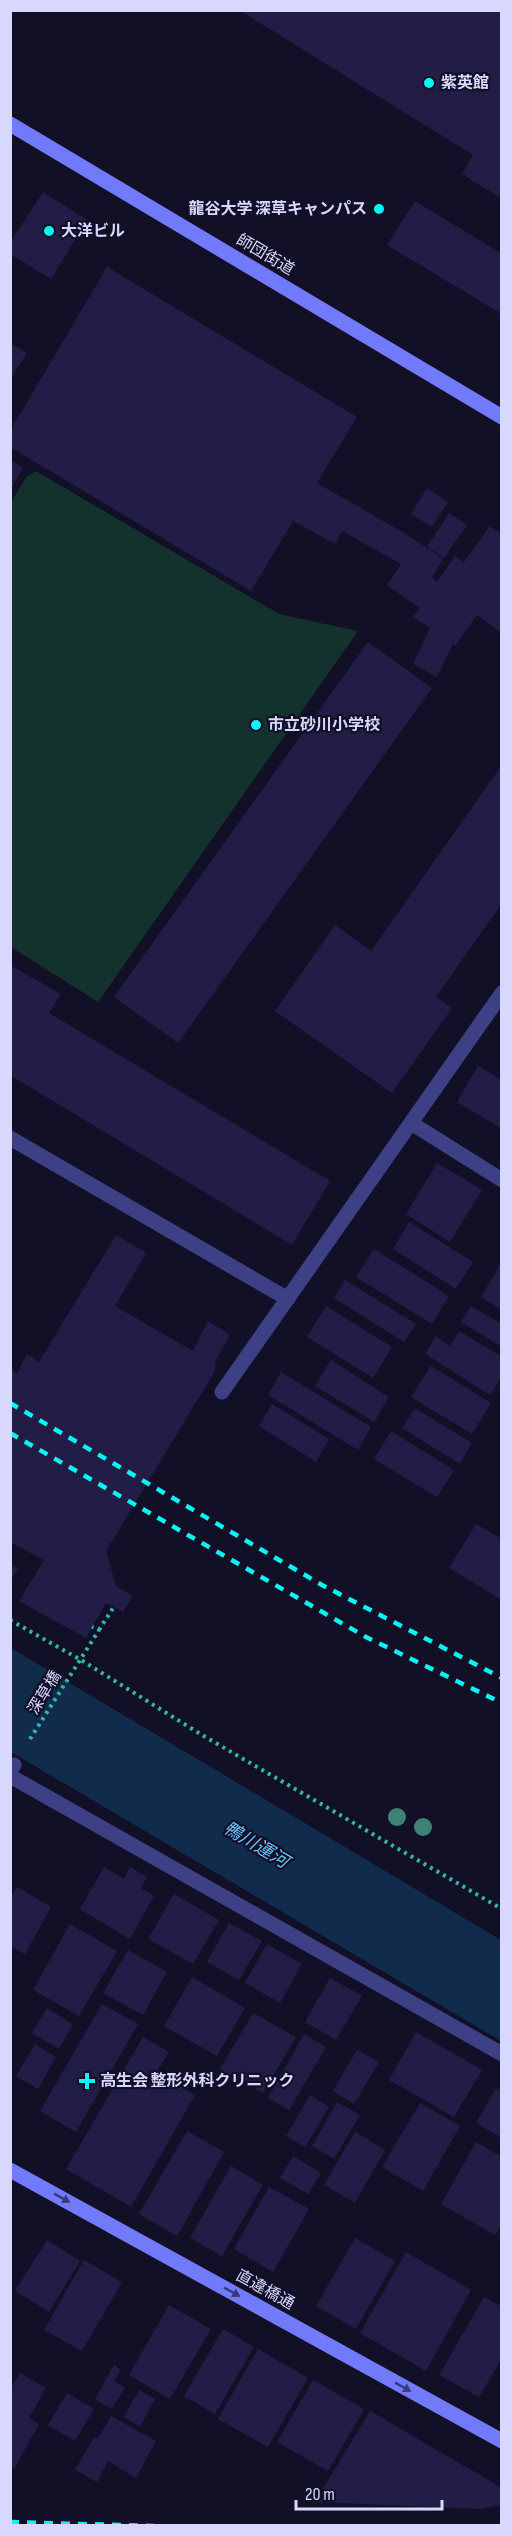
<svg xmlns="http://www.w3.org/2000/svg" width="512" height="2536" viewBox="0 0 512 2536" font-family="'Sofia Sans Condensed','Noto Sans JP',sans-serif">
  <rect width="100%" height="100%" fill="#121027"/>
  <path fill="#13312d" d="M 36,471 L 279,614 L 358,631 L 98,1002 L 11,947 L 11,502 L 27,476 Z"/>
  <path fill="#102b4b" d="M 11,1648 L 501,1940 L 501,2041 L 11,1752 Z"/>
  <path fill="#221d47" d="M 239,10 L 502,10 L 502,199 L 462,174 L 473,155 Z
    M 43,192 L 87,220 L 51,279 L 10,254 L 10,243 Z
    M 415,201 L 502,254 L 502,314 L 387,245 Z
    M 107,267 L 357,417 L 317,483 L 406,534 L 443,559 L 432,578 L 437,582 L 455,556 L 464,562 L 490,526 L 502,534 L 502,633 L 477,615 L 455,646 L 453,644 L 437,677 L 413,664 L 430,628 L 413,617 L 420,608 L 387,585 L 401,564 L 342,531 L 335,544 L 293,521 L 251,591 L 10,447 L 10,431 Z
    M 10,343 L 27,353 L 10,380 Z
    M 10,460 L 23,468 L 10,490 Z
    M 427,488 L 448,502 L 432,527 L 411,514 Z
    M 449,513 L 467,525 L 444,558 L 427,547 Z
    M 368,642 L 432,688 L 178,1043 L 114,997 Z
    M 502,765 L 502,903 L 436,997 L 452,1008 L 392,1093 L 275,1011 L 335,925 L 371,951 Z
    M 10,965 L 61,994 L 49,1013 L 330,1181 L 292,1245 L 10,1075 Z
    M 478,1066 L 502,1080 L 502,1129 L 457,1102 Z
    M 437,1163 L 482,1190 L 450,1242 L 406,1214 Z
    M 409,1222 L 473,1262 L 456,1289 L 393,1249 Z
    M 116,1235 L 146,1253 L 115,1306 L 193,1351 L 208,1321 L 230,1335 L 216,1360 L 215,1371 L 106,1551 L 116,1586 L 133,1596 L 123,1612 L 106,1603 L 86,1638 L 19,1601 L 44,1560 L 10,1542 L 10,1366 L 17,1374 L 27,1354 L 39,1362 Z
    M 374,1249 L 449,1296 L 432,1324 L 356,1277 Z
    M 500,1265 L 502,1267 L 502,1310 L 481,1297 Z
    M 345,1280 L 416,1324 L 404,1342 L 334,1298 Z
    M 326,1306 L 392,1347 L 373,1378 L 307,1337 Z
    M 471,1306 L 502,1324 L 502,1347 L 461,1322 Z
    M 459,1331 L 502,1357 L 502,1376 L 490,1395 L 425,1354 L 436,1336 L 450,1346 Z
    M 331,1360 L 389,1397 L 374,1422 L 315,1386 Z
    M 431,1366 L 491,1403 L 472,1434 L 411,1397 Z
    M 281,1372 L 371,1427 L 358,1450 L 268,1395 Z
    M 272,1404 L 329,1439 L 316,1462 L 259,1426 Z
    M 415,1408 L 472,1443 L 460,1464 L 402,1428 Z
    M 391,1431 L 454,1470 L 437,1497 L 374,1459 Z
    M 476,1524 L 502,1539 L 502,1600 L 449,1568 Z
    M 10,1565 L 18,1569 L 10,1581 Z
    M 104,1867 L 124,1879 L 130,1867 L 147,1877 L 141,1888 L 154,1896 L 130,1939 L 80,1909 Z
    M 17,1887 L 51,1907 L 25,1954 L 10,1946 L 10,1898 Z
    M 174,1894 L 219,1920 L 193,1964 L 148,1939 Z
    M 229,1923 L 262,1941 L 239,1980 L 207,1962 Z
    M 70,1924 L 117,1951 L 79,2016 L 33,1990 Z
    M 267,1944 L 302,1964 L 280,2003 L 245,1983 Z
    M 128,1950 L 167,1972 L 143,2015 L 103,1993 Z
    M 192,1977 L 245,2008 L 217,2056 L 164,2026 Z
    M 330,1978 L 362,1996 L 336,2040 L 305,2022 Z
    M 102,2004 L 138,2024 L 76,2132 L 40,2111 Z
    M 47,2008 L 73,2024 L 59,2049 L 32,2033 Z
    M 253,2013 L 296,2037 L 263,2093 L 220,2069 Z
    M 416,2032 L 482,2070 L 454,2117 L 389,2080 Z
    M 304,2034 L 326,2047 L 289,2110 L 268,2098 Z
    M 143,2037 L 169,2052 L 156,2073 L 195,2095 L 131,2207 L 66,2169 Z
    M 35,2044 L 56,2057 L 38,2089 L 16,2076 Z
    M 357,2050 L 379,2062 L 354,2104 L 333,2091 Z
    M 496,2088 L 502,2091 L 502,2138 L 476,2123 Z
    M 310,2095 L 329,2107 L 305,2147 L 286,2136 Z
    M 337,2102 L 360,2115 L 334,2159 L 312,2146 Z
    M 420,2103 L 460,2126 L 423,2191 L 382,2167 Z
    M 187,2131 L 224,2152 L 177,2236 L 139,2214 Z
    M 355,2132 L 385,2150 L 355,2203 L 324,2185 Z
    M 476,2142 L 502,2157 L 502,2224 L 495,2235 L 441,2204 Z
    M 293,2156 L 321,2173 L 308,2194 L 280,2178 Z
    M 231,2166 L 263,2185 L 222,2256 L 190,2238 Z
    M 269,2187 L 309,2209 L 273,2272 L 234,2249 Z
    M 355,2238 L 395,2261 L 356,2329 L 316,2306 Z
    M 47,2240 L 80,2261 L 49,2312 L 15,2291 Z
    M 406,2252 L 471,2290 L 426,2371 L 360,2333 Z
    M 84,2260 L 122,2282 L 82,2351 L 44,2330 Z
    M 484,2297 L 502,2307 L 502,2358 L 479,2397 L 439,2375 Z
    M 169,2305 L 211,2329 L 170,2399 L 129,2375 Z
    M 223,2329 L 254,2347 L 215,2414 L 184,2396 Z
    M 258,2349 L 308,2378 L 268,2447 L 218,2419 Z
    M 114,2365 L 121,2370 L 114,2381 L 125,2387 L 112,2409 L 95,2399 Z
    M 20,2373 L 46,2388 L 29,2418 L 39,2424 L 14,2469 L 10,2466 L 10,2390 Z
    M 313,2380 L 364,2409 L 328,2471 L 277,2442 Z
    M 139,2390 L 155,2399 L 140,2427 L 124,2417 Z
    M 67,2393 L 94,2409 L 75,2441 L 48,2425 Z
    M 370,2411 L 502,2488 L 502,2504 L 482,2509 L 315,2502 Z
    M 111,2416 L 156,2441 L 136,2478 L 108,2461 L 97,2482 L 75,2470 L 94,2437 L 98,2439 Z"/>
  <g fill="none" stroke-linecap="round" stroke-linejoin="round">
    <path stroke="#33b6a3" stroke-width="4" stroke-dasharray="3 4.5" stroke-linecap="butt" d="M 10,1620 L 81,1660 L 202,1735 L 502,1909
      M 99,1630 L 113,1608
      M 30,1739 L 99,1630 L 92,1627"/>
    <path stroke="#3d4084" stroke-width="15" d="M 10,1776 L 502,2054"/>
    <path stroke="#3d4084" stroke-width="15" d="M 411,1123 L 502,1180
      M 10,1138 L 288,1299
      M 222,1392 L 502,993
      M 10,1771 L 14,1765"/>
    <path stroke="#717afb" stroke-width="15" d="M 10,124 L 502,417
      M 10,2170 L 502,2441"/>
    <path stroke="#0af4f8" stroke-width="4.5" stroke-dasharray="9 8" stroke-linecap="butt" d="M 10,1403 L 322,1585 L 502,1678
      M 10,1433 L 366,1637 L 502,1703
      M 10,2522 L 154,2526"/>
  </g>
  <g fill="#408175">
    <circle cx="397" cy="1817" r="9"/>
    <circle cx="423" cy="1827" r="9"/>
  </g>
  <defs><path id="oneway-solid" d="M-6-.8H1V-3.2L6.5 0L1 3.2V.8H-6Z" transform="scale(1.5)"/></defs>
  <g fill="#383a7c">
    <use href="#oneway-solid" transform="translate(62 2198) rotate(29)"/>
    <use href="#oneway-solid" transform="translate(232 2292) rotate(29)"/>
    <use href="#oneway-solid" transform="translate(403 2387) rotate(29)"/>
  </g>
  <g fill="#0af4f8" stroke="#121027" stroke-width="2">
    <circle cx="429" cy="83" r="6"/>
    <circle cx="379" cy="209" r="6"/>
    <circle cx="49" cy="231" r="6"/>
    <circle cx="256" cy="725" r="6"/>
    <path d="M84 2072h6v6h6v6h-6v6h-6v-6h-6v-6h6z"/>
  </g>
  <g text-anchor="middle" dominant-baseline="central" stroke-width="4.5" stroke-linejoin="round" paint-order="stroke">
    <g font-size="16" font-weight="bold" fill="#d8d7fe" stroke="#121027" text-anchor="start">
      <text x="441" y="83">紫英館</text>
      <text x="367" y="209" text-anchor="end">龍谷大学 深草キャンパス</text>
      <text x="61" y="231">大洋ビル</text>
      <text x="268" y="725">市立砂川小学校</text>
      <text x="100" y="2081">高生会 整形外科クリニック</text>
    </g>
    <g font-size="16" fill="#d8d7fe" stroke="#121027">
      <text transform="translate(265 255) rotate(31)">師団街道</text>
      <text transform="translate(45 1693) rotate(-58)">深草橋</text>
      <text transform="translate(265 2290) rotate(29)">直違橋通</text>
    </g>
    <g font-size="18" font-style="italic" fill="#69c4fa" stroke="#121027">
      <text transform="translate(256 1845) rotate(31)">鴨川運河</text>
    </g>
  </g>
  <rect width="512" height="2536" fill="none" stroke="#d8d7fe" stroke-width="24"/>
  <path d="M296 2500v9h146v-9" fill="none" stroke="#d8d7fe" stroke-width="3"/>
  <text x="305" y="2500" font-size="18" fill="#d8d7fe" stroke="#121027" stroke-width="4.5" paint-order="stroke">20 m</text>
</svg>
